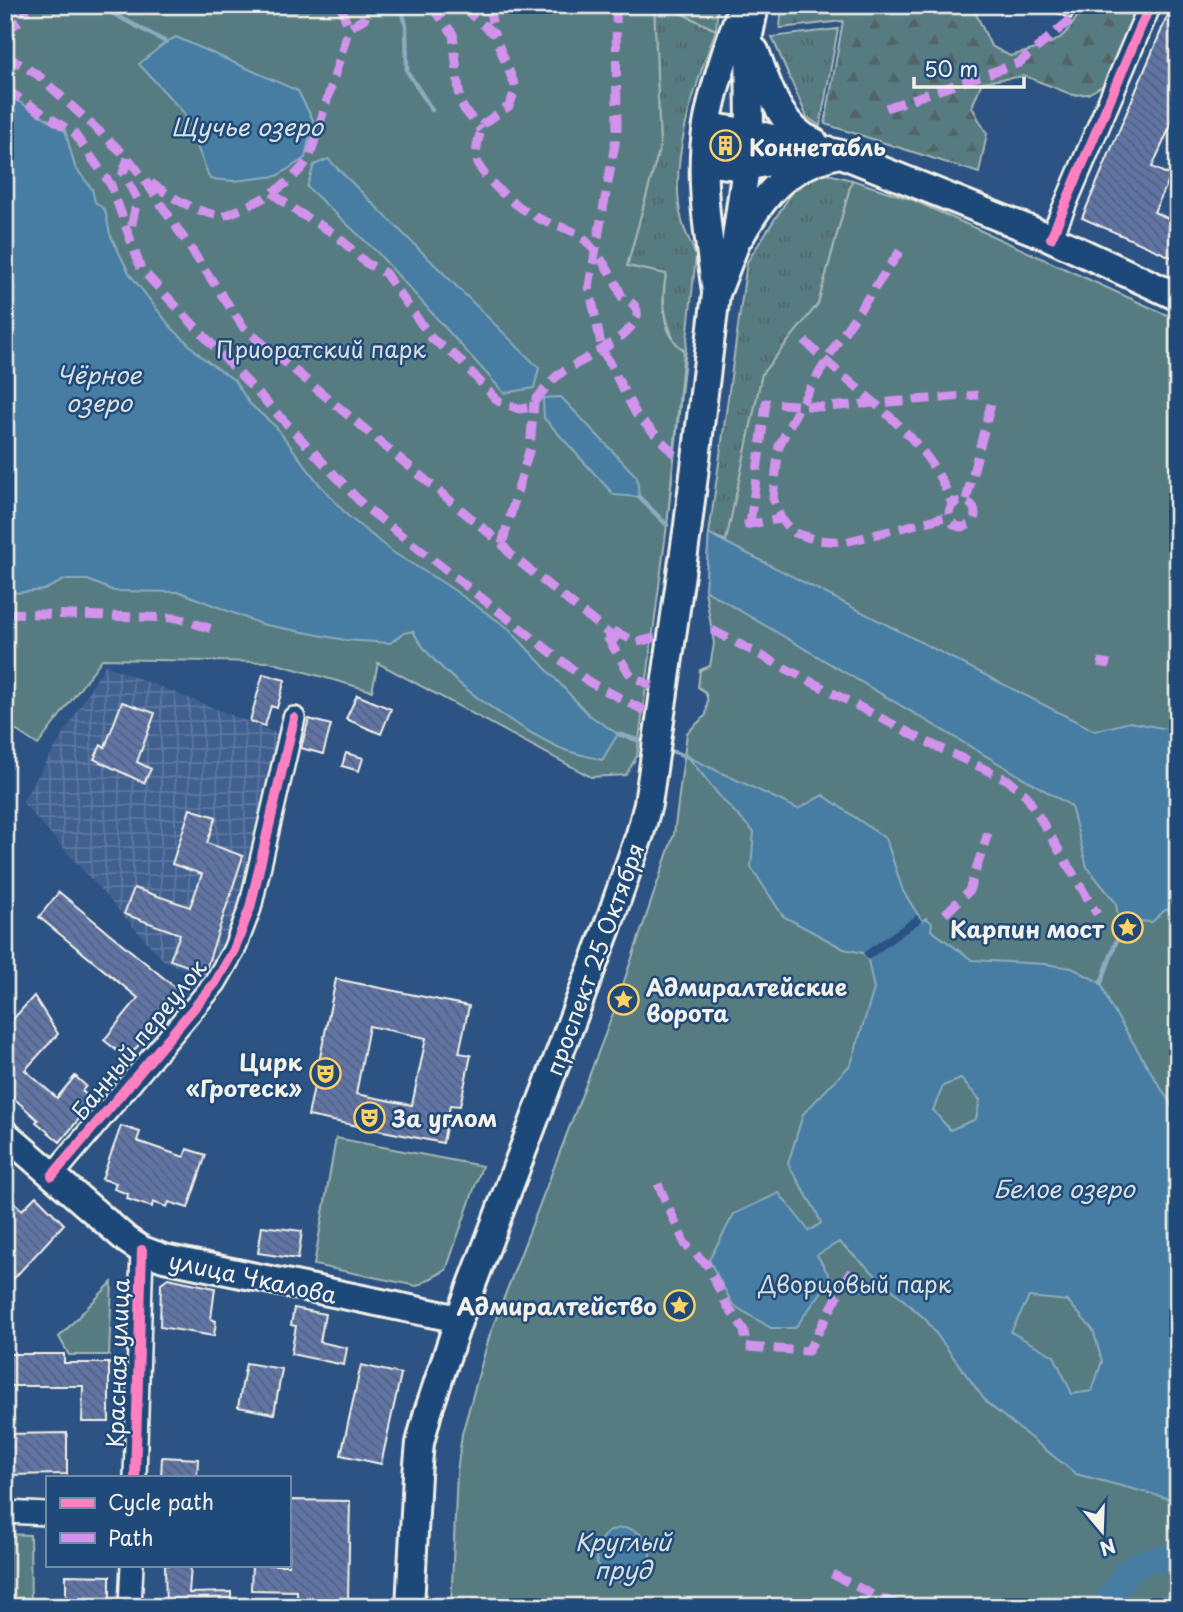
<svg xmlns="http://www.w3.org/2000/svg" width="1183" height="1612" viewBox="0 0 1183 1612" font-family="'Playpen Sans',sans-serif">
  <defs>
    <pattern id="industrial-grid" width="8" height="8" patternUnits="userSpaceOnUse" patternTransform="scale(1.75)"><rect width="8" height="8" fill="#406090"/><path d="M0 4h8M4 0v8" fill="none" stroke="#5c77a0"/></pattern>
    <pattern id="grass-tufts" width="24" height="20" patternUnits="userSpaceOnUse" patternTransform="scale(1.75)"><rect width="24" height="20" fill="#577c82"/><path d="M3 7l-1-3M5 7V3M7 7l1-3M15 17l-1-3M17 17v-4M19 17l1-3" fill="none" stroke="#516567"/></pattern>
    <pattern id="forest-firs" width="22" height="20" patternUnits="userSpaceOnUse" patternTransform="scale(1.75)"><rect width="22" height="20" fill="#577c82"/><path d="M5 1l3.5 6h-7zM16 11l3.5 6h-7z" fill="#516567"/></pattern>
    <pattern id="building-back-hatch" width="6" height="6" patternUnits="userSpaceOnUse" patternTransform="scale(1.75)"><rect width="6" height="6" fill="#6075a6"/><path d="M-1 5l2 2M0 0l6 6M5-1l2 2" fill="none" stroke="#56617b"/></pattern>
  </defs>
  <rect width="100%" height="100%" fill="#2c5383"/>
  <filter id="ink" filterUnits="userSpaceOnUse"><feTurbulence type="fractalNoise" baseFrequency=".0143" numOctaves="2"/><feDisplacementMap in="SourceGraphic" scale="14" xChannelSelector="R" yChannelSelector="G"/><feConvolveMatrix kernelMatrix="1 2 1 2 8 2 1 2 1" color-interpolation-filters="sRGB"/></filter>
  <g filter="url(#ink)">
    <path fill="url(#industrial-grid)" d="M 105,665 L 279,734 L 242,899 L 215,983 L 164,961 L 22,802 Z"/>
    <path fill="url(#grass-tufts)" stroke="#a6b6b5" stroke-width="2" d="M 654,5 L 664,5 L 716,30 C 696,83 667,164 682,221 C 685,234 692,244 696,256 L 667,525 L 675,343 C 665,319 661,301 666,274 L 627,266 L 660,146 Z
      M 838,29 L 820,126 L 807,117 L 772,37 Z
      M 814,173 L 832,175 L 852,180 L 818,304 L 762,374 L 726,542 L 709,534 L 747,262 L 802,177 Z"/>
    <path fill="url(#forest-firs)" stroke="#a6b6b5" stroke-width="2" d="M 782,5 L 972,5 L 991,46 L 1010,56 C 1049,45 1064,46 1083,5 L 1140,5 L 1107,83 L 1088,94 L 1073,95 L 1025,76 L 982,82 L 972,107 L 987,134 L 979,173 L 825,124 L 843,21 L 780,28 Z"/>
    <path fill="#577c82" stroke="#a6b6b5" stroke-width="2" d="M 5,5 L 654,5 L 660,146 L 627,266 L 666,274 C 661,299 661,335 684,350 L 667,525 L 637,756 L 626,775 L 591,777 L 378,663 L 372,691 L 270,662 L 102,659 L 38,745 L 5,723 Z
      M 664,5 L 718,5 L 716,30 Z
      M 852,180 L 913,200 L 1178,320 L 1178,1607 L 451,1607 L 457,1472 L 462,1434 L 490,1334 L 614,1011 L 674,834 L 687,733 L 706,715 C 707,702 711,694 698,687 L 700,670 L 710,666 L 714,644 L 705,590 L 709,534 L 726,541 L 762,374 L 818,304 Z
      M 336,1138 L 482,1166 L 446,1270 L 417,1286 L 314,1265 Z
      M 112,1282 L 109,1355 L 69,1355 L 59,1337 Z
      M 5,1534 L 30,1535 L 31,1607 L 5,1607 Z"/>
    <path fill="#467da2" stroke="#8cabbe" stroke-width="2" fill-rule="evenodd" d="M 176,37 L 298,91 L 313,120 L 305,158 L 277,176 L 234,181 L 210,179 L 184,113 L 139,64 L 166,42 Z
      M 5,93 L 65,130 L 75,167 L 92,189 L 95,202 L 105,210 L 110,234 L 129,273 L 170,326 L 203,358 L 234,380 L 250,404 L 276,427 L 320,485 L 348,516 L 394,553 L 445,584 L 508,628 L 589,715 L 618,734 L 602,760 C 589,756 573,754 560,748 C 516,727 435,675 413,631 L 404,633 L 390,643 L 345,640 L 261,624 L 180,592 L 114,591 L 88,580 L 64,580 L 44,590 L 5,594 Z
      M 328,159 L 539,368 L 534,388 L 504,393 L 377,252 L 307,187 L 314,165 Z
      M 561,397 L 637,477 L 639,497 L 614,495 L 544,418 L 543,398 Z
      M 709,534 L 1095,731 L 1130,722 L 1178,731 L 1178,908 L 1165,910 L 1152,922 L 1137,921 L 1133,924 L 1118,917 L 1116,903 L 1087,867 L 1071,806 L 705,590 Z
      M 688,757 L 798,809 L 823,795 L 886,839 L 903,891 L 922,921 L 926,918 L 932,923 L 931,930 L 972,960 L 1045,964 L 1072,968 L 1101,983 L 1110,1005 L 1178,1116 L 1178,1501 L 1076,1474 L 987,1403 L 926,1320 L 839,1242 L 817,1255 L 831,1279 L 795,1328 L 771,1328 L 733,1305 L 709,1260 L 734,1214 L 779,1193 L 809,1231 L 821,1223 L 816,1211 L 788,1164 L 803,1114 L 851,1064 L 874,989 L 868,960 L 863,953 L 844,949 L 783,916 L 751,867 L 754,832 L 722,799 ZM 961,1079 L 980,1100 L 976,1119 L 950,1130 L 933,1110 L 943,1086 ZM 1029,1297 L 1068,1301 L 1093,1330 L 1102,1361 L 1092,1391 L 1072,1394 L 1054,1356 L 1011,1332 Z
      M596 1555a27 27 0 1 1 54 0a27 27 0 1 1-54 0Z"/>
    <path fill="#2c5383" d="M 917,915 L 922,921 L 868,960 L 863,953 Z"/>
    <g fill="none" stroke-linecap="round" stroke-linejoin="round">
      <path stroke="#8cabbe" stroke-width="4.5" d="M 97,5 L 166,42
        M 401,5 L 406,26 L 407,71 L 432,110
        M 639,497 L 667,525
        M 618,734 L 647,743
        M 666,749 L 688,757
        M 1101,983 L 1124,920"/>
      <path stroke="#467da2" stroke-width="26" d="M 1106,1607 C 1109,1594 1121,1586 1125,1573 L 1146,1561 L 1178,1557"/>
    </g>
    <path fill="url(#building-back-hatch)" stroke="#f4f1e8" stroke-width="2" fill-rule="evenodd" d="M 1039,5 L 1077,5 L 1071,19 Z
      M 1172,5 L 1178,5 L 1178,109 L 1152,167 L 1171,176 L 1154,212 L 1178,223 L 1178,260 L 1082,218 Z
      M 263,674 L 285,680 L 277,708 L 271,706 L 265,726 L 250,721 Z
      M 357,695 L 391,709 L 381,734 L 346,719 Z
      M 122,702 L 155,713 L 137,762 L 151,769 L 144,783 L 94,759 L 101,745 L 105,747 Z
      M 309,719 L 331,725 L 323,754 L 301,748 Z
      M 346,753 L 363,758 L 359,771 L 342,766 Z
      M 190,809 L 216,817 L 207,843 L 243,856 L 205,972 L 170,960 L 180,934 L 124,914 L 134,888 L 190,907 L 202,874 L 172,864 Z
      M 59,892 L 182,993 L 127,1059 L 104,1040 L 138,998 L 39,917 Z
      M 336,979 L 469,1006 L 459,1053 L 471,1055 L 460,1106 L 450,1105 L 443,1143 L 308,1116 ZM 369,1026 L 426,1038 L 412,1105 L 356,1094 Z
      M 34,996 L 58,1034 L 25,1070 L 57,1098 L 75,1076 L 86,1086 L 82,1091 L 94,1101 L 60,1142 L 36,1122 L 38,1120 L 5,1090 L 5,1028 Z
      M 121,1126 L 140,1132 L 137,1141 L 184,1157 L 187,1149 L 206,1155 L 188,1208 L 169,1202 L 167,1207 L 153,1202 L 152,1207 L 139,1203 L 127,1199 L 128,1194 L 114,1189 L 116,1183 L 102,1179 Z
      M 5,1194 L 22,1210 L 36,1196 L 64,1224 L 5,1288 Z
      M 262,1226 L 302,1231 L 298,1259 L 258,1253 Z
      M 168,1278 L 215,1288 L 211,1319 L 216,1321 L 214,1336 L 160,1327 L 161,1283 Z
      M 294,1308 L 325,1314 L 320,1342 L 347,1348 L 344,1365 L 291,1354 L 296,1326 L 291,1325 Z
      M 10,1354 L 64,1354 L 64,1363 L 109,1363 L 109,1422 L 82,1422 L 83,1386 L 10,1386 Z
      M 246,1363 L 282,1369 L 274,1414 L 238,1407 Z
      M 361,1365 L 401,1374 L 381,1464 L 341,1455 Z
      M 67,1433 L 67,1474 L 5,1475 L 5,1434 Z
      M 162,1457 L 198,1459 L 197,1477 L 161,1477 Z
      M 289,1500 L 350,1501 L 348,1599 L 297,1599 L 297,1591 L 251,1590 L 252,1565 L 289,1565 Z
      M 165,1565 L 191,1565 L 189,1593 L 231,1592 L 231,1607 L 166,1607 Z
      M 66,1575 L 110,1576 L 110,1607 L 66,1607 Z"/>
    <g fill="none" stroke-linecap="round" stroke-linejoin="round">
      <defs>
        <path id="minor" d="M 1051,238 L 1150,5
          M 52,1176 L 215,983 L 234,950 L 250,908 L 294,718
          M 135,1477 L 142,1250
          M 5,1512 L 47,1514
          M 130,1607 L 132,1565"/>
        <path id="major" d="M 755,51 C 768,85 778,126 814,142
          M 707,126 L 750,133 L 841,154 L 1051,238 L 1178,297
          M 704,162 L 746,167 L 784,159 L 811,157
          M 741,235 C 766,191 788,166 839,154
          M 716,292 C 709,240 698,177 707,125 C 714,84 728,44 743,5
          M 5,1134 L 127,1240 L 142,1250 L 164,1258 L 459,1319
          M 410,1607 L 417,1475 L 420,1443 L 428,1412 L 459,1319 L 607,928 L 640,834 L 648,804 L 688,525 L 716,294 L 735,245 L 746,167 L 750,133 L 749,35 L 755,5"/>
      </defs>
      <use href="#minor" stroke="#f4f1e8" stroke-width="26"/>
      <use href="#major" stroke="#f4f1e8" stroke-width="32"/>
      <use href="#minor" stroke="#1f4a7a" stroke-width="21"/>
      <use href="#major" stroke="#1f4a7a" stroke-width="26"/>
      <path stroke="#d193ec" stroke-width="9" stroke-dasharray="18 9" stroke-linecap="butt" d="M 340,5 L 349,28
        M 431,5 L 453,34 L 460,101 L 464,109 L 481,130
        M 489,5 L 494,34
        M 616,5 L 617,133 L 589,286 L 602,349 L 636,414 L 678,458
        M 5,32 L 26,16 L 24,5
        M 5,55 L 38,75 L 128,158 L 144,179 L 244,328 L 502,544 L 511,555 L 624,646
        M 5,89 L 74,133 L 111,185 L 141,269 L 364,506 L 589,682 L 649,713
        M 886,108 L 1019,63 L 1088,5
        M 128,158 L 123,173 L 137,199 L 130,233
        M 151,183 C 171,197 199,214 223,216 C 255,204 292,187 310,156 L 349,28 L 365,18 L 369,5
        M 272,193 L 296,211 L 335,234 L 366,263 L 385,273 L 432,339 L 457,357 L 498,401 L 519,409 L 528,408 C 540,397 548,382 562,372 C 577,362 674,320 622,297 C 615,279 598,252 584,239 C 571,227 554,226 540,219 C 521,210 489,185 479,166 C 473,154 479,137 483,124 L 509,106 L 516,88 L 494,34 L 460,5
        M 900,251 L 837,343 L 799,407 L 779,446 L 773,498 L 781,519 L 795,533 L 816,540 L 845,542 L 949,516
        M 805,341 C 855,393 928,432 952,505
        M 966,500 L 992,400
        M949 514a13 13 0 1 1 26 0a13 13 0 1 1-26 0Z
        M 750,524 L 766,403 L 825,407 L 978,395
        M 744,525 L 781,519
        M 502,544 L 530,448 L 534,402
        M 5,613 L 177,618 L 215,630
        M 712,630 L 923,740 L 1008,780 L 1026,795 L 1097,914
        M 613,631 L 637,642 L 659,637
        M 607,637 L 631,676 L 652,686
        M 1098,662 L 1110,664
        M 945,914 L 969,891 L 988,833
        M 658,1184 L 685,1244 L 707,1265 L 728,1307 L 744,1330 L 746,1347 L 808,1351 L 854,1266
        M 832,1574 L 873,1595 L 901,1606"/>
      <defs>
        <path id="cycleway" d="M 1051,238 L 1150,5
          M 52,1176 L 215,983 L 234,950 L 250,908 L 294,718
          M 135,1477 L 142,1250"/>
      </defs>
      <use href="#cycleway" stroke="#1f4a7a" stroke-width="15"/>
      <use href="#cycleway" stroke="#ff80c0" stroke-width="10"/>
    </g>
  </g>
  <defs>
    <symbol id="building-ring" viewBox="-11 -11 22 22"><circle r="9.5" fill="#1f4a7a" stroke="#ffd166" stroke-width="1.5"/><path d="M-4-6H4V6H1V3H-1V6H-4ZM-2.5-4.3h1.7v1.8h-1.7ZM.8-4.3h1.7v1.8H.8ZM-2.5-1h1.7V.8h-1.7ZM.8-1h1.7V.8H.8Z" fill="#ffd166"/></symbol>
    <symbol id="sight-ring" viewBox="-11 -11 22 22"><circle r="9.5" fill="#1f4a7a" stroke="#ffd166" stroke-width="1.5"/><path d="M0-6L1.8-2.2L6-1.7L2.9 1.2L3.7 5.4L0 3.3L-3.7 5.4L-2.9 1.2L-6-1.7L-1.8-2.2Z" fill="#ffd166"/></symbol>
    <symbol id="theatre-ring" viewBox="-11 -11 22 22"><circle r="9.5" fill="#1f4a7a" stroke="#ffd166" stroke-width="1.5"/><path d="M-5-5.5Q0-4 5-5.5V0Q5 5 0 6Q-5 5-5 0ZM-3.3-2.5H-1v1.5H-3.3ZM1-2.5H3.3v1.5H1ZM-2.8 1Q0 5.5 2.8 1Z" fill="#ffd166"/></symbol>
  </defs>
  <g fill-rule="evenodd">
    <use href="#building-ring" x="708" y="128" width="35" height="35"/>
    <use href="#sight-ring" x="1110" y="910" width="35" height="35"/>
    <use href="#sight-ring" x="606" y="982" width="35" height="35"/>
    <use href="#theatre-ring" x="308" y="1056" width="35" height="35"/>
    <use href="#theatre-ring" x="352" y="1100" width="35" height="35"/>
    <use href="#sight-ring" x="662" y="1288" width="35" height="35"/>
  </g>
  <g text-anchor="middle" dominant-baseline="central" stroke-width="5" stroke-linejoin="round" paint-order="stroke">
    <g font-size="23" font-weight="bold" fill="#f4f1e8" stroke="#1f4a7a" text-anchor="start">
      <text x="749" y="146">Коннетабль</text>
      <text x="1104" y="928" text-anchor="end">Карпин мост</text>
      <text x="646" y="986">Адмиралтейские<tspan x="646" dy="26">ворота</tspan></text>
      <text x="302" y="1061" text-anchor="end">Цирк<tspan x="302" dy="26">«Гротеск»</tspan></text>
      <text x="392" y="1117">За углом</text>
      <text x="657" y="1305" text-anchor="end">Адмиралтейство</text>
    </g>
    <g font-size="23" fill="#dcdfd9" stroke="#1f4a7a">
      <text x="321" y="348">Приоратский парк</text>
      <text x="855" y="1283">Дворцовый парк</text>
    </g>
    <g font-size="23" fill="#f4f1e8" stroke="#1f4a7a">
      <text transform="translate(594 959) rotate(-70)">проспект 25 Октября</text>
      <text transform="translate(138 1039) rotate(-51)">Банный переулок</text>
      <text transform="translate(253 1277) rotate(12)">улица Чкалова</text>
      <text transform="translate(117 1363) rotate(-88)">Красная улица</text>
    </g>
    <g font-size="24" font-style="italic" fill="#dae0de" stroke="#1f4a7a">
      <text x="247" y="126">Щучье озеро</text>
      <text x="99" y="374">Чёрное<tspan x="99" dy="28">озеро</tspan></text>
      <text x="1064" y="1188">Белое озеро</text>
      <text x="623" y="1541">Круглый<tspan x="623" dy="28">пруд</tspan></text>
    </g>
  </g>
  <rect width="1183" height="1612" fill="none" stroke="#1f4a7a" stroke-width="28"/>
  <rect x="14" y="14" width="1155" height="1584" fill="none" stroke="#f4f1e8" stroke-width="2.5" filter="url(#ink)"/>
  <rect x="46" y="1476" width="245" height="91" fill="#1f4a7a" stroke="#748da6" stroke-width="2"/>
  <rect x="60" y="1498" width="35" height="10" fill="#ff80c0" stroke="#748da6" stroke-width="2"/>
  <text x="108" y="1510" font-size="21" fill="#f4f1e8">Cycle path</text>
  <rect x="60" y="1533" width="35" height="10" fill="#d193ec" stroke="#748da6" stroke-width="2"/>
  <text x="108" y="1546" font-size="21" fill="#f4f1e8">Path</text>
  <g transform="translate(1102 1531) rotate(161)" stroke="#1f4a7a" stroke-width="5" paint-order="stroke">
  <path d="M0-5L12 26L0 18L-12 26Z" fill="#f4f1e8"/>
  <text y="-10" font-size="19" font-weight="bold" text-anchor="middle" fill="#f4f1e8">N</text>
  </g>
  <path d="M914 77v10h110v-10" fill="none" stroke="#f4f1e8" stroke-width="3.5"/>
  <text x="924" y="77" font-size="21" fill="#f4f1e8" stroke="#1f4a7a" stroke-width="5" paint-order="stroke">50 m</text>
</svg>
